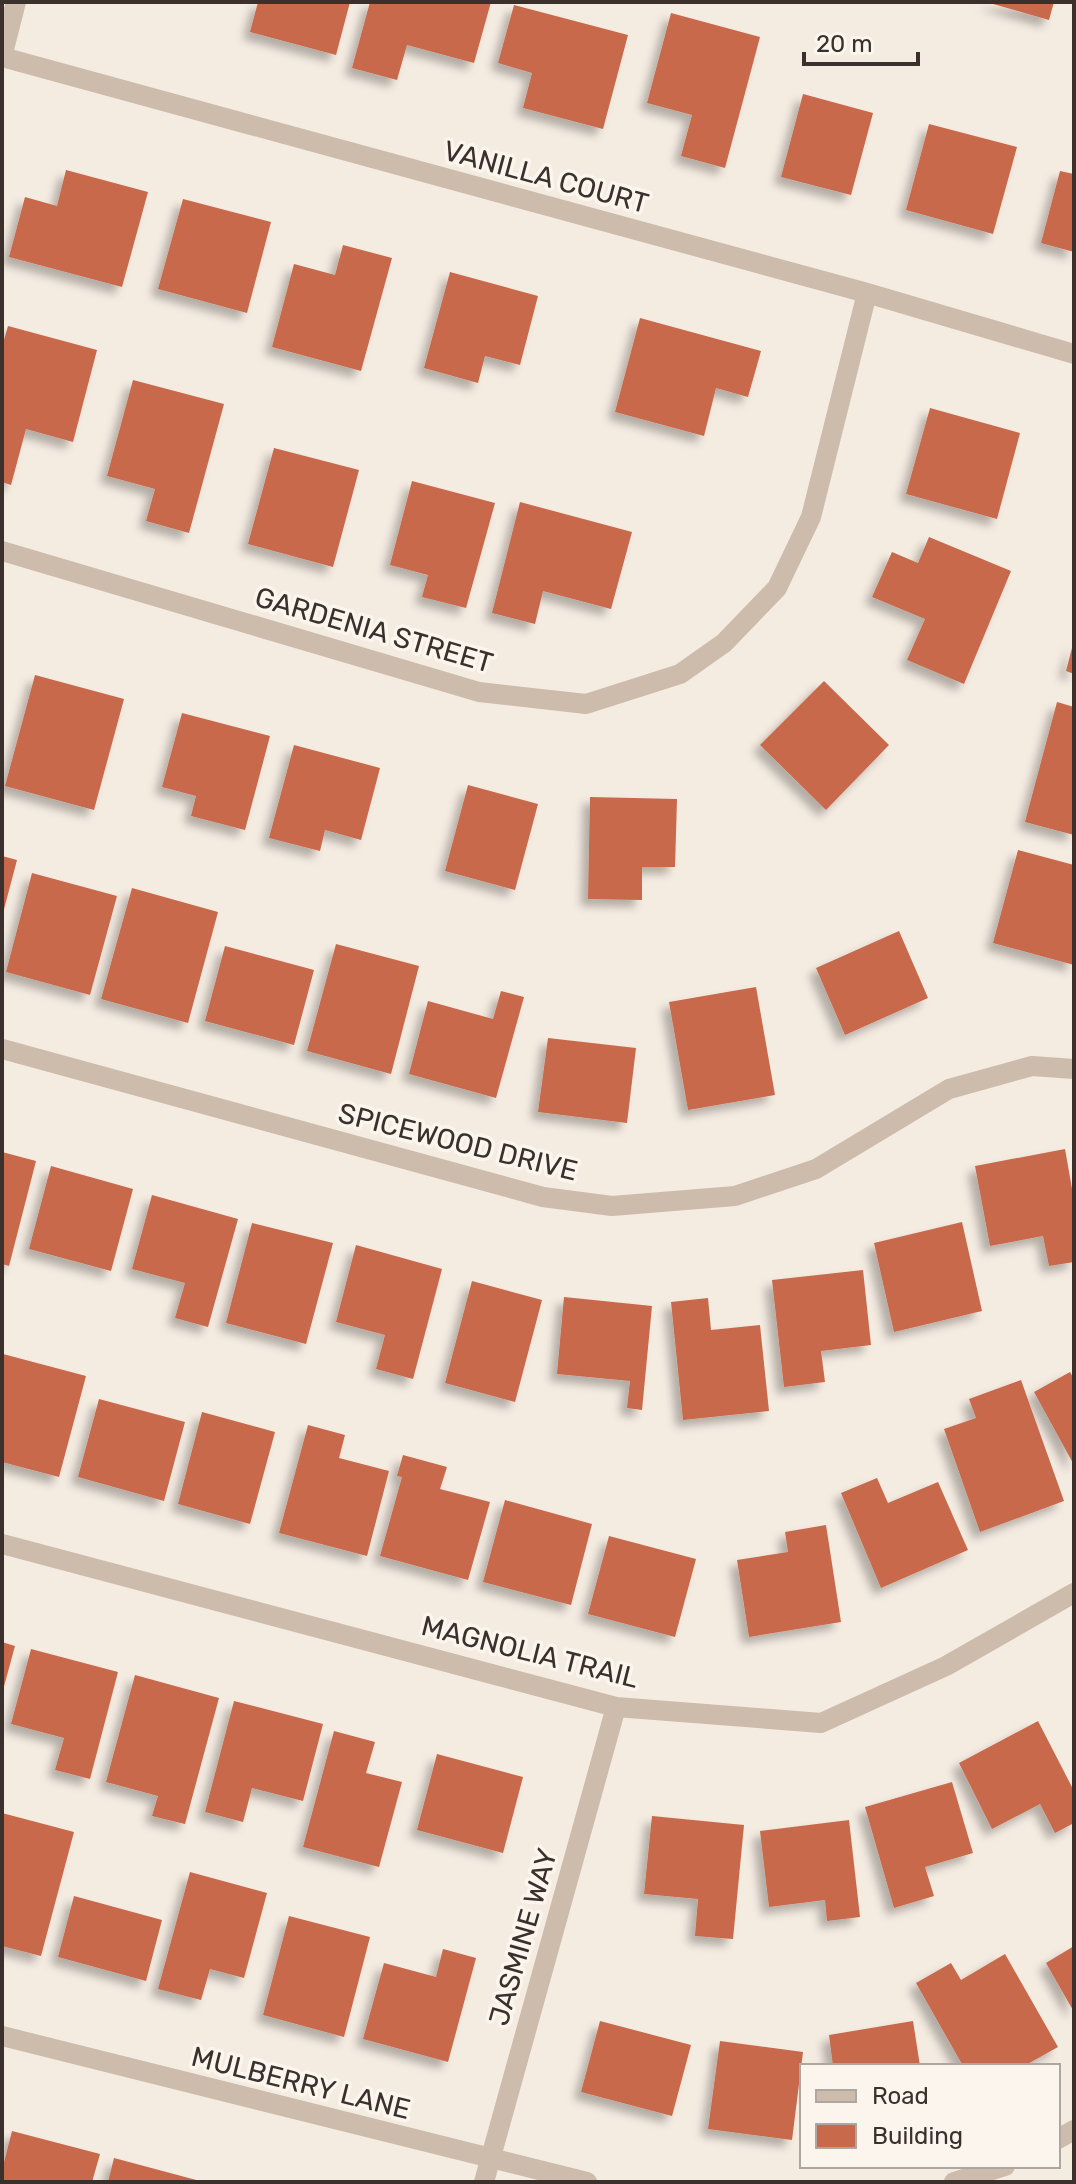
<svg xmlns="http://www.w3.org/2000/svg" width="1076" height="2184" viewBox="0 0 1076 2184" font-family="Rubik,sans-serif">
  <defs>
    <filter id="shadow"><feDropShadow dx="-7" dy="7" stdDeviation="4" flood-color="#0004"/></filter>
  </defs>
  <rect width="100%" height="100%" fill="#f4ebe1"/>
  <path fill="#c8694b" filter="url(#shadow)" d="M 258,2 L 350,2 L 336,55 L 250,32 Z
    M 370,2 L 491,2 L 474,63 L 407,45 L 397,80 L 352,68 Z
    M 986,2 L 1054,2 L 1049,20 Z
    M 514,5 L 628,35 L 603,129 L 523,108 L 532,73 L 498,63 Z
    M 671,13 L 760,37 L 725,168 L 681,156 L 692,115 L 647,103 Z
    M 803,94 L 873,113 L 851,195 L 781,177 Z
    M 929,124 L 1017,147 L 993,234 L 906,210 Z
    M 66,170 L 148,192 L 122,287 L 9,257 L 25,197 L 57,206 Z
    M 1060,171 L 1074,174 L 1074,252 L 1041,243 Z
    M 183,199 L 271,222 L 247,313 L 158,289 Z
    M 343,245 L 392,258 L 361,371 L 272,347 L 294,264 L 335,275 Z
    M 450,272 L 538,296 L 520,365 L 485,356 L 478,383 L 424,368 Z
    M 640,318 L 761,351 L 748,397 L 716,388 L 704,436 L 615,412 Z
    M 8,326 L 97,350 L 73,442 L 26,429 L 11,485 L 2,482 L 2,347 Z
    M 133,380 L 224,404 L 189,533 L 146,521 L 155,489 L 107,476 Z
    M 930,408 L 1020,433 L 997,519 L 906,494 Z
    M 274,448 L 359,470 L 333,567 L 248,544 Z
    M 412,481 L 495,503 L 466,608 L 422,597 L 428,575 L 390,565 Z
    M 520,502 L 632,532 L 611,609 L 543,591 L 535,624 L 492,613 Z
    M 929,537 L 1011,571 L 964,684 L 907,660 L 925,619 L 872,597 L 892,552 L 918,563 Z
    M 1073,644 L 1074,644 L 1074,674 L 1066,671 Z
    M 35,675 L 124,699 L 94,810 L 5,786 Z
    M 824,681 L 889,745 L 826,810 L 760,745 Z
    M 1057,702 L 1074,707 L 1074,835 L 1025,822 Z
    M 182,713 L 270,736 L 245,830 L 191,816 L 196,796 L 162,787 Z
    M 294,745 L 380,768 L 361,840 L 325,830 L 320,851 L 269,838 Z
    M 468,785 L 538,804 L 515,890 L 445,871 Z
    M 590,797 L 677,799 L 675,867 L 642,867 L 642,900 L 588,899 Z
    M 1018,850 L 1074,865 L 1074,965 L 993,943 Z
    M 2,856 L 17,860 L 3,913 L 2,913 Z
    M 32,873 L 117,896 L 90,995 L 6,972 Z
    M 132,888 L 218,912 L 188,1023 L 101,999 Z
    M 899,931 L 928,998 L 845,1035 L 816,968 Z
    M 336,944 L 419,966 L 391,1074 L 307,1051 Z
    M 225,946 L 314,970 L 294,1045 L 205,1021 Z
    M 756,987 L 775,1095 L 688,1110 L 669,1002 Z
    M 501,991 L 524,997 L 496,1098 L 409,1074 L 428,1001 L 493,1019 Z
    M 548,1038 L 636,1048 L 627,1123 L 538,1112 Z
    M 1065,1149 L 1074,1200 L 1074,1262 L 1049,1266 L 1043,1236 L 990,1246 L 975,1166 Z
    M 2,1152 L 36,1161 L 9,1266 L 2,1264 Z
    M 51,1166 L 133,1189 L 111,1271 L 29,1249 Z
    M 152,1195 L 238,1219 L 208,1327 L 175,1318 L 185,1283 L 132,1269 Z
    M 962,1222 L 982,1311 L 894,1332 L 874,1243 Z
    M 252,1223 L 333,1243 L 306,1344 L 226,1323 Z
    M 356,1245 L 442,1269 L 413,1379 L 376,1369 L 385,1335 L 336,1322 Z
    M 863,1270 L 871,1345 L 821,1351 L 825,1382 L 784,1387 L 772,1280 Z
    M 472,1281 L 542,1300 L 515,1402 L 445,1383 Z
    M 564,1297 L 652,1306 L 642,1410 L 627,1408 L 630,1381 L 557,1374 Z
    M 708,1298 L 711,1330 L 760,1325 L 769,1411 L 683,1420 L 671,1302 Z
    M 3,1354 L 86,1376 L 59,1477 L 2,1462 Z
    M 1070,1372 L 1074,1379 L 1074,1465 L 1034,1392 Z
    M 1021,1380 L 1064,1501 L 980,1532 L 944,1429 L 976,1418 L 969,1399 Z
    M 99,1399 L 185,1422 L 164,1501 L 78,1477 Z
    M 202,1412 L 275,1432 L 250,1524 L 178,1504 Z
    M 308,1425 L 345,1435 L 339,1458 L 389,1471 L 367,1556 L 279,1533 Z
    M 403,1455 L 447,1467 L 440,1489 L 490,1502 L 468,1580 L 380,1556 L 402,1477 L 397,1476 Z
    M 877,1478 L 888,1503 L 938,1482 L 968,1550 L 881,1588 L 841,1493 Z
    M 505,1500 L 592,1524 L 571,1605 L 483,1582 Z
    M 826,1525 L 841,1622 L 749,1637 L 737,1560 L 788,1552 L 785,1532 Z
    M 609,1536 L 696,1559 L 675,1637 L 588,1614 Z
    M 2,1642 L 15,1646 L 3,1690 L 2,1689 Z
    M 31,1649 L 118,1672 L 90,1779 L 55,1770 L 64,1738 L 11,1724 Z
    M 135,1675 L 219,1698 L 185,1824 L 152,1816 L 158,1796 L 106,1782 Z
    M 234,1701 L 323,1724 L 303,1801 L 252,1788 L 243,1822 L 205,1812 Z
    M 1038,1721 L 1074,1791 L 1074,1823 L 1055,1833 L 1040,1804 L 992,1829 L 959,1763 Z
    M 334,1731 L 375,1742 L 366,1773 L 402,1782 L 379,1867 L 303,1847 Z
    M 437,1754 L 523,1777 L 503,1853 L 417,1830 Z
    M 952,1782 L 973,1853 L 925,1867 L 934,1896 L 894,1908 L 865,1807 Z
    M 2,1813 L 74,1832 L 41,1956 L 2,1946 Z
    M 652,1816 L 744,1825 L 733,1939 L 695,1936 L 698,1899 L 644,1894 Z
    M 849,1820 L 860,1917 L 827,1921 L 825,1900 L 769,1907 L 760,1831 Z
    M 190,1872 L 267,1893 L 244,1978 L 210,1969 L 201,2000 L 158,1989 Z
    M 74,1896 L 162,1920 L 146,1981 L 58,1957 Z
    M 289,1916 L 370,1937 L 344,2037 L 263,2015 Z
    M 1074,1946 L 1074,2012 L 1046,1963 Z
    M 443,1949 L 476,1958 L 448,2062 L 363,2039 L 384,1963 L 436,1977 Z
    M 1005,1954 L 1058,2047 L 1024,2066 L 963,2066 L 916,1983 L 951,1963 L 961,1980 Z
    M 600,2021 L 691,2045 L 672,2116 L 581,2092 Z
    M 913,2021 L 920,2066 L 833,2066 L 829,2035 Z
    M 720,2041 L 803,2052 L 792,2140 L 708,2129 Z
    M 12,2131 L 100,2154 L 92,2182 L 2,2182 L 2,2170 Z
    M 114,2158 L 200,2181 L 200,2182 L 108,2182 Z"/>
  <g fill="none" stroke-linecap="round" stroke-linejoin="round">
    <path stroke="#cdbbac" stroke-width="20" d="M 16,2 L 2,57 L 867,293 L 1074,354
      M 2,551 L 479,692 L 586,704 L 680,674 L 724,643 L 777,588 L 811,517 L 867,293
      M 2,1049 L 543,1197 L 612,1206 L 735,1196 L 816,1169 L 949,1089 L 1032,1066 L 1074,1069
      M 2,1544 L 616,1707 L 821,1723 L 946,1666 L 1074,1593
      M 2,2036 L 587,2182
      M 1058,2139 L 1074,2130
      M 484,2182 L 616,1707
      M 954,2182 L 1005,2166"/>
  </g>
  <g text-anchor="middle" dominant-baseline="central" stroke-width="7" stroke-linejoin="round" paint-order="stroke">
    <g font-size="28" fill="#3b302b" stroke="#fbf5ee">
      <text transform="translate(546 177) rotate(15)">VANILLA COURT</text>
      <text transform="translate(374 630) rotate(16)">GARDENIA STREET</text>
      <text transform="translate(458 1142) rotate(14)">SPICEWOOD DRIVE</text>
      <text transform="translate(530 1652) rotate(14)">MAGNOLIA TRAIL</text>
      <text transform="translate(523 1937) rotate(-74)">JASMINE WAY</text>
      <text transform="translate(301 2083) rotate(14)">MULBERRY LANE</text>
    </g>
  </g>
  <rect width="1076" height="2184" fill="none" stroke="#3b302b" stroke-width="8"/>
  <rect x="800" y="2064" width="260" height="104" fill="#fbf5ee" stroke="#aea6a0" stroke-width="2"/>
  <rect x="816" y="2090" width="40" height="12" fill="#cdbbac" stroke="#aea6a0" stroke-width="2"/>
  <text x="872" y="2104" font-size="24" fill="#3b302b">Road</text>
  <rect x="816" y="2124" width="40" height="24" fill="#c8694b" stroke="#aea6a0" stroke-width="2"/>
  <text x="872" y="2144" font-size="24" fill="#3b302b">Building</text>
  <path d="M804 52v12h114v-12" fill="none" stroke="#3b302b" stroke-width="4"/>
  <text x="816" y="52" font-size="24" fill="#3b302b" stroke="#fbf5ee" stroke-width="6" paint-order="stroke">20 m</text>
</svg>
